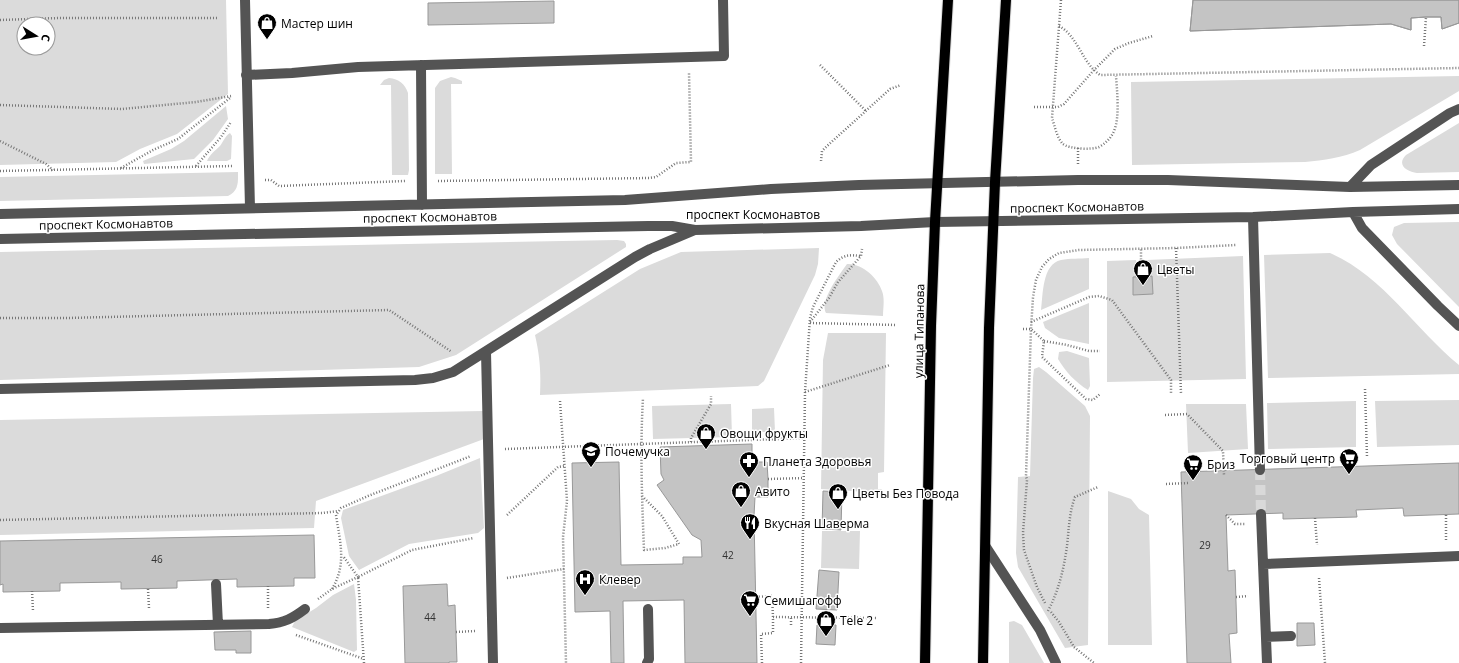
<svg xmlns="http://www.w3.org/2000/svg" width="1459" height="663" viewBox="0 0 1459 663" font-family="'Open Sans',sans-serif">
  <rect width="100%" height="100%" fill="#fff"/>
  <path fill="#dbdbdb" fill-rule="evenodd" d="M 0,0 L 226,0 L 228,94 L 177,134 L 140,149 L 116,162 L 0,165 ZM 24,24 L 48,24 L 48,48 L 24,48 Z
    M 1459,76 L 1459,91 L 1360,150 C 1342,158 1324,160 1305,162 L 1132,165 L 1131,82 Z
    M 451,77 L 455,78 L 462,81 L 462,84 L 451,84 L 452,174 L 435,174 L 435,88 L 440,81 Z
    M 389,78 C 399,79 405,84 408,93 L 409,170 L 408,175 L 392,175 L 391,85 L 380,85 L 384,80 Z
    M 226,106 L 228,119 L 213,140 L 194,159 L 144,164 L 143,161 L 171,149 L 184,141 Z
    M 1459,123 L 1459,172 L 1417,173 C 1407,172 1396,165 1406,155 Z
    M 230,133 L 232,136 L 231,159 L 227,161 L 207,161 C 210,154 215,151 220,146 C 223,142 225,136 230,133 Z
    M 238,172 C 238,182 239,191 228,196 L 0,201 L 0,177 Z
    M 1459,222 L 1459,307 L 1397,244 L 1392,235 L 1394,227 L 1404,223 Z
    M 617,240 L 624,241 L 626,244 L 626,247 L 456,355 L 419,367 L 0,380 L 0,252 Z
    M 819,248 L 818,264 L 815,275 L 764,381 L 758,386 L 540,395 C 541,372 540,357 535,335 L 640,269 L 681,252 Z
    M 1330,253 C 1383,276 1415,329 1459,365 L 1459,374 L 1268,378 L 1264,255 Z
    M 1243,256 L 1246,379 L 1107,382 L 1107,261 L 1136,260 L 1139,277 L 1133,277 L 1133,294 L 1152,294 L 1152,277 L 1147,277 L 1147,260 Z
    M 1089,258 L 1089,289 L 1041,310 C 1043,295 1042,264 1061,260 C 1070,258 1080,259 1089,258 Z
    M 847,264 C 862,263 878,278 882,291 C 885,299 883,308 883,316 L 826,313 C 819,301 840,274 847,264 Z
    M 1089,303 L 1089,344 L 1059,338 L 1045,328 L 1043,322 Z
    M 828,333 L 886,333 L 884,472 L 878,473 L 878,489 L 882,489 L 882,493 L 821,489 L 823,360 Z
    M 1067,351 L 1089,358 L 1090,386 L 1088,390 C 1075,382 1066,372 1058,359 L 1059,352 Z
    M 1039,367 L 1046,372 L 1085,406 L 1090,416 L 1088,645 L 1065,648 L 1018,567 L 1016,553 L 1018,477 L 1030,476 L 1033,378 L 1034,369 Z
    M 1459,400 L 1459,445 L 1377,447 L 1375,401 Z
    M 1356,401 L 1356,447 L 1268,449 L 1267,403 Z
    M 731,404 L 732,437 L 653,439 L 652,406 Z
    M 1186,404 L 1246,404 L 1248,449 L 1188,453 Z
    M 774,408 L 775,432 L 752,432 L 752,409 Z
    M 483,411 L 484,439 L 316,501 L 314,528 L 0,535 L 0,420 Z
    M 480,458 L 484,528 L 478,533 L 409,544 L 359,570 L 349,556 L 341,518 L 343,510 L 436,476 Z
    M 1108,491 L 1131,499 L 1139,509 L 1149,515 L 1152,645 L 1108,645 Z
    M 822,531 L 860,531 L 859,569 L 821,568 Z
    M 354,584 L 356,600 L 357,650 L 354,652 L 292,627 L 295,621 L 316,608 L 333,595 Z
    M 1014,621 L 1022,625 L 1044,663 L 1009,663 L 1009,622 Z"/>
  <path fill="#c4c4c4" stroke="#989898" d="M 1193,0 L 1459,0 L 1459,23 L 1442,29 L 1441,17 L 1426,17 L 1411,18 L 1411,30 L 1391,24 L 1190,31 Z
    M 1193,0 L 1459,0 L 1459,23 L 1442,29 L 1441,17 L 1426,17 L 1411,18 L 1411,30 L 1391,24 L 1190,31 Z
    M 554,1 L 554,23 L 428,25 L 428,3 Z
    M 1152,276 L 1153,294 L 1133,295 L 1133,277 Z
    M 752,444 L 752,462 L 767,462 L 768,479 L 768,497 L 755,497 L 754,516 L 757,663 L 685,663 L 684,600 L 623,601 L 624,663 L 611,663 L 610,611 L 575,612 L 572,463 L 619,462 L 621,565 L 683,564 L 683,557 L 702,557 L 701,540 L 692,535 L 657,485 L 664,480 L 661,474 L 660,447 Z
    M 1459,463 L 1459,514 L 1404,516 L 1403,508 L 1356,510 L 1357,517 L 1283,519 L 1283,513 L 1226,515 L 1228,571 L 1235,570 L 1237,633 L 1229,634 L 1231,663 L 1187,663 L 1181,472 Z
    M 823,491 L 842,492 L 841,530 L 822,529 Z
    M 314,535 L 315,578 L 294,578 L 294,586 L 237,587 L 237,579 L 177,581 L 177,588 L 121,589 L 121,582 L 60,583 L 60,591 L 3,592 L 3,584 L 0,585 L 0,541 Z
    M 819,570 L 839,572 L 837,610 L 816,609 Z
    M 447,584 L 448,606 L 455,605 L 457,662 L 449,662 L 449,663 L 405,663 L 403,586 Z
    M 1297,623 L 1314,623 L 1315,645 L 1297,646 Z
    M 817,625 L 836,625 L 835,645 L 816,644 Z
    M 251,631 L 251,653 L 236,653 L 236,650 L 215,650 L 214,632 Z"/>
  <g fill="none" stroke-linecap="round" stroke-linejoin="round">
    <path stroke="#d9d9d9" stroke-width="10" stroke-dasharray="10 5" stroke-linecap="butt" d="M 1260,470 L 1261,514"/>
    <defs>
      <path id="major" d="M 925,663 L 931,326 L 935,222 L 948,0
        M 983,663 L 989,328 L 995,182 L 1006,0"/>
    </defs>
    <use href="#major" stroke="#dbdbdb" stroke-width="12"/>
    <path stroke="#767676" stroke-width="2.5" stroke-dasharray="1 2" stroke-linecap="butt" d="M 1061,0 L 1052,118 C 1055,127 1057,138 1063,144 C 1069,149 1092,150 1099,147 C 1106,143 1111,138 1114,131 C 1120,117 1117,91 1116,76
      M 0,20 L 59,18 L 217,18
      M 1059,26 C 1078,36 1082,63 1100,75 L 1459,68
      M 1424,46 L 1426,17
      M 820,65 L 866,111
      M 0,105 L 122,109 L 196,102 L 231,96
      M 1034,107 L 1058,107 L 1064,104 L 1094,70 L 1115,49 L 1129,43 L 1153,36
      M 0,141 L 46,164 L 53,170
      M 821,161 L 822,151 L 826,147 L 890,89 L 901,85
      M 1078,164 L 1078,148
      M 196,166 L 221,137 L 231,122
      M 121,168 L 153,150 L 178,139 L 230,98
      M 0,171 L 232,166
      M 265,180 L 271,180 L 279,186 L 405,181
      M 438,181 L 649,178 L 656,177 L 676,163 L 691,162 L 689,73
      M 1176,248 L 1181,394
      M 1139,277 L 1141,272 L 1141,249
      M 0,318 L 67,318 L 389,310 L 452,352
      M 810,322 L 829,298 L 838,282 L 861,256 L 862,249
      M 1031,322 L 1089,297 L 1099,296 L 1112,300 L 1171,380 L 1171,394
      M 810,323 L 897,325
      M 1023,329 L 1031,329 L 1044,341 L 1042,357 L 1086,399 L 1093,400 L 1100,394
      M 1044,341 L 1067,345 L 1089,351 L 1100,351
      M 1365,389 L 1367,457
      M 805,392 L 890,365
      M 560,401 L 567,501 L 563,537 L 566,663
      M 1165,415 L 1187,414 L 1223,451 L 1224,475
      M 691,442 L 691,438 L 711,404 L 711,396
      M 505,449 L 804,438
      M 768,479 L 804,478
      M 1166,484 L 1188,483
      M 642,496 L 662,516 L 679,544 L 665,548 L 644,550 C 642,499 640,449 643,398
      M 507,515 L 558,467 L 565,466
      M 1226,515 L 1235,524 L 1246,524
      M 1446,515 L 1446,540
      M 1315,518 L 1317,545
      M 0,520 L 322,513 L 338,511
      M 507,578 L 564,569
      M 1319,578 L 1325,663
      M 268,586 L 268,608
      M 148,589 L 149,608
      M 332,589 C 347,564 340,542 336,515 L 341,508 L 368,496 L 471,456
      M 32,591 L 33,611
      M 756,597 L 772,596 L 773,617
      M 1236,597 L 1248,596
      M 318,599 L 332,589 L 358,577 L 343,556
      M 1045,603 L 1037,587 L 1024,550 L 1023,533 L 1027,480 L 1026,476 L 1031,329 L 1033,297 L 1036,280 L 1042,267 L 1049,259 L 1059,253 L 1079,250 L 1176,248 L 1236,245
      M 1048,611 C 1059,590 1064,568 1067,546 C 1069,529 1069,513 1075,497 L 1098,487
      M 1051,612 L 1059,622 L 1074,647 L 1094,663
      M 791,625 L 791,617
      M 456,632 L 475,631
      M 296,635 L 364,659
      M 364,663 L 358,577 L 412,550 L 474,538
      M 762,663 L 761,634 L 773,633 L 773,617 L 876,618
      M 801,663 L 805,392 L 810,318 L 813,307 L 836,262 C 845,254 850,255 861,256"/>
    <path stroke="#545454" stroke-width="10" d="M 245,0 L 250,208
      M 421,65 L 422,205
      M 246,75 L 292,73 L 358,67 L 724,56 L 723,0
      M 1350,187 L 1371,165 L 1450,113 L 1459,109
      M 1353,212 L 1362,228 L 1438,306 L 1459,326
      M 0,214 L 625,200 L 771,189 L 859,185 L 1078,180 L 1168,180 L 1350,187 L 1459,185
      M 1253,217 L 1260,470
      M 0,239 L 648,226 L 672,226 L 695,230 L 861,226 L 935,222 L 1253,217 L 1353,212 L 1459,209
      M 486,352 L 493,663
      M 0,389 L 415,380 L 433,378 L 453,372 L 635,257 L 650,249 L 695,230
      M 1261,514 L 1267,663
      M 986,547 L 1040,630 L 1056,663
      M 1263,564 L 1459,556
      M 216,584 L 218,625
      M 0,628 L 269,624 C 284,623 293,618 305,609
      M 1266,637 L 1291,636
      M 647,663 L 649,659 L 648,609"/>
    <use href="#major" stroke="#000" stroke-width="10"/>
  </g>
  <defs>
    <symbol id="shop-pin" viewBox="-11 -11 22 30"><path d="M0 17L-7.5 6A9.5 9.5 0 1 1 7.5 6Z" fill="#000" stroke="#fff"/><path d="M-5-2.5h2.3a2.7 3.5 0 0 1 5.4 0H5L5.5 6h-11ZM-1.5-2.5h3a1.5 2.3 0 0 0-3 0Z" fill="#fff"/></symbol>
    <symbol id="school-pin" viewBox="-11 -11 22 30"><path d="M0 17L-7.5 6A9.5 9.5 0 1 1 7.5 6Z" fill="#000" stroke="#fff"/><path d="M0-5L7-2L0 1L-7-2ZM-4 1L0 2.5L4 1V4Q0 6-4 4Z" fill="#fff"/></symbol>
    <symbol id="supermarket-pin" viewBox="-11 -11 22 30"><path d="M0 17L-7.5 6A9.5 9.5 0 1 1 7.5 6Z" fill="#000" stroke="#fff"/><path d="M-6-5.5h2.5l.6 2H6L4.5 2H-2.5L-4.4-4H-6ZM-1.5 3.2a1.3 1.3 0 1 0 .1 0ZM3 3.2a1.3 1.3 0 1 0 .1 0Z" fill="#fff"/></symbol>
    <symbol id="pharmacy-pin" viewBox="-11 -11 22 30"><path d="M0 17L-7.5 6A9.5 9.5 0 1 1 7.5 6Z" fill="#000" stroke="#fff"/><path d="M-2-6h4v4h4v4h-4v4h-4v-4h-4v-4h4Z" fill="#fff"/></symbol>
    <symbol id="restaurant-pin" viewBox="-11 -11 22 30"><path d="M0 17L-7.5 6A9.5 9.5 0 1 1 7.5 6Z" fill="#000" stroke="#fff"/><path d="M-5-6h1v4h1v-4h1v4h1v-4h1v5L-1.5 .5V6h-2V.5L-5-1ZM5-6V6H3V1.5H1.5Q1.5-4 5-6Z" fill="#fff"/></symbol>
    <symbol id="hospital-pin" viewBox="-11 -11 22 30"><path d="M0 17L-7.5 6A9.5 9.5 0 1 1 7.5 6Z" fill="#000" stroke="#fff"/><path d="M-5-5h3v3.5h4V-5h3V5h-3V1.5h-4V5h-3Z" fill="#fff"/></symbol>
  </defs>
  <g fill-rule="evenodd">
    <use href="#shop-pin" x="256" y="12" width="22" height="30"/>
    <use href="#shop-pin" x="1132" y="258" width="22" height="30"/>
    <use href="#shop-pin" x="695" y="422" width="22" height="30"/>
    <use href="#school-pin" x="580" y="440" width="22" height="30"/>
    <use href="#supermarket-pin" x="1338" y="447" width="22" height="30"/>
    <use href="#pharmacy-pin" x="738" y="450" width="22" height="30"/>
    <use href="#supermarket-pin" x="1182" y="453" width="22" height="30"/>
    <use href="#shop-pin" x="730" y="480" width="22" height="30"/>
    <use href="#shop-pin" x="827" y="482" width="22" height="30"/>
    <use href="#restaurant-pin" x="739" y="512" width="22" height="30"/>
    <use href="#hospital-pin" x="574" y="568" width="22" height="30"/>
    <use href="#supermarket-pin" x="739" y="589" width="22" height="30"/>
    <use href="#shop-pin" x="815" y="609" width="22" height="30"/>
  </g>
  <g text-anchor="middle" dominant-baseline="central" stroke-width="3" stroke-linejoin="round" paint-order="stroke">
    <g font-size="10" fill="#313131">
      <text x="1205" y="545">29</text>
      <text x="728" y="555">42</text>
      <text x="157" y="559">46</text>
      <text x="430" y="617">44</text>
    </g>
    <g font-size="12" fill="#000" stroke="#fff" text-anchor="start">
      <text x="281" y="23">Мастер шин</text>
      <text x="1157" y="269">Цветы</text>
      <text x="720" y="433">Овощи фрукты</text>
      <text x="605" y="451">Почемучка</text>
      <text x="1335" y="458" text-anchor="end">Торговый центр</text>
      <text x="763" y="461">Планета Здоровья</text>
      <text x="1207" y="464">Бриз</text>
      <text x="755" y="491">Авито</text>
      <text x="852" y="493">Цветы Без Повода</text>
      <text x="764" y="523">Вкусная Шаверма</text>
      <text x="599" y="579">Клевер</text>
      <text x="764" y="600">Семишагофф</text>
      <text x="840" y="620">Tele 2</text>
    </g>
    <g font-size="12" fill="#000" stroke="#fff">
      <text transform="translate(1077 207) rotate(-1)">проспект Космонавтов</text>
      <text x="753" y="214">проспект Космонавтов</text>
      <text transform="translate(430 217) rotate(-1)">проспект Космонавтов</text>
      <text transform="translate(106 224) rotate(-1)">проспект Космонавтов</text>
      <text transform="translate(919 331) rotate(-89)">улица Типанова</text>
    </g>
  </g>
  <g transform="translate(36 36) rotate(101)"><circle r="19" fill="#ffffff" stroke="#999999"/>
  <path d="M0-3L7 15L0 10L-7 15Z" fill="#000000"/>
  <text y="-6" font-size="11" font-weight="bold" text-anchor="middle" fill="#000000">С</text>
  </g>
</svg>
